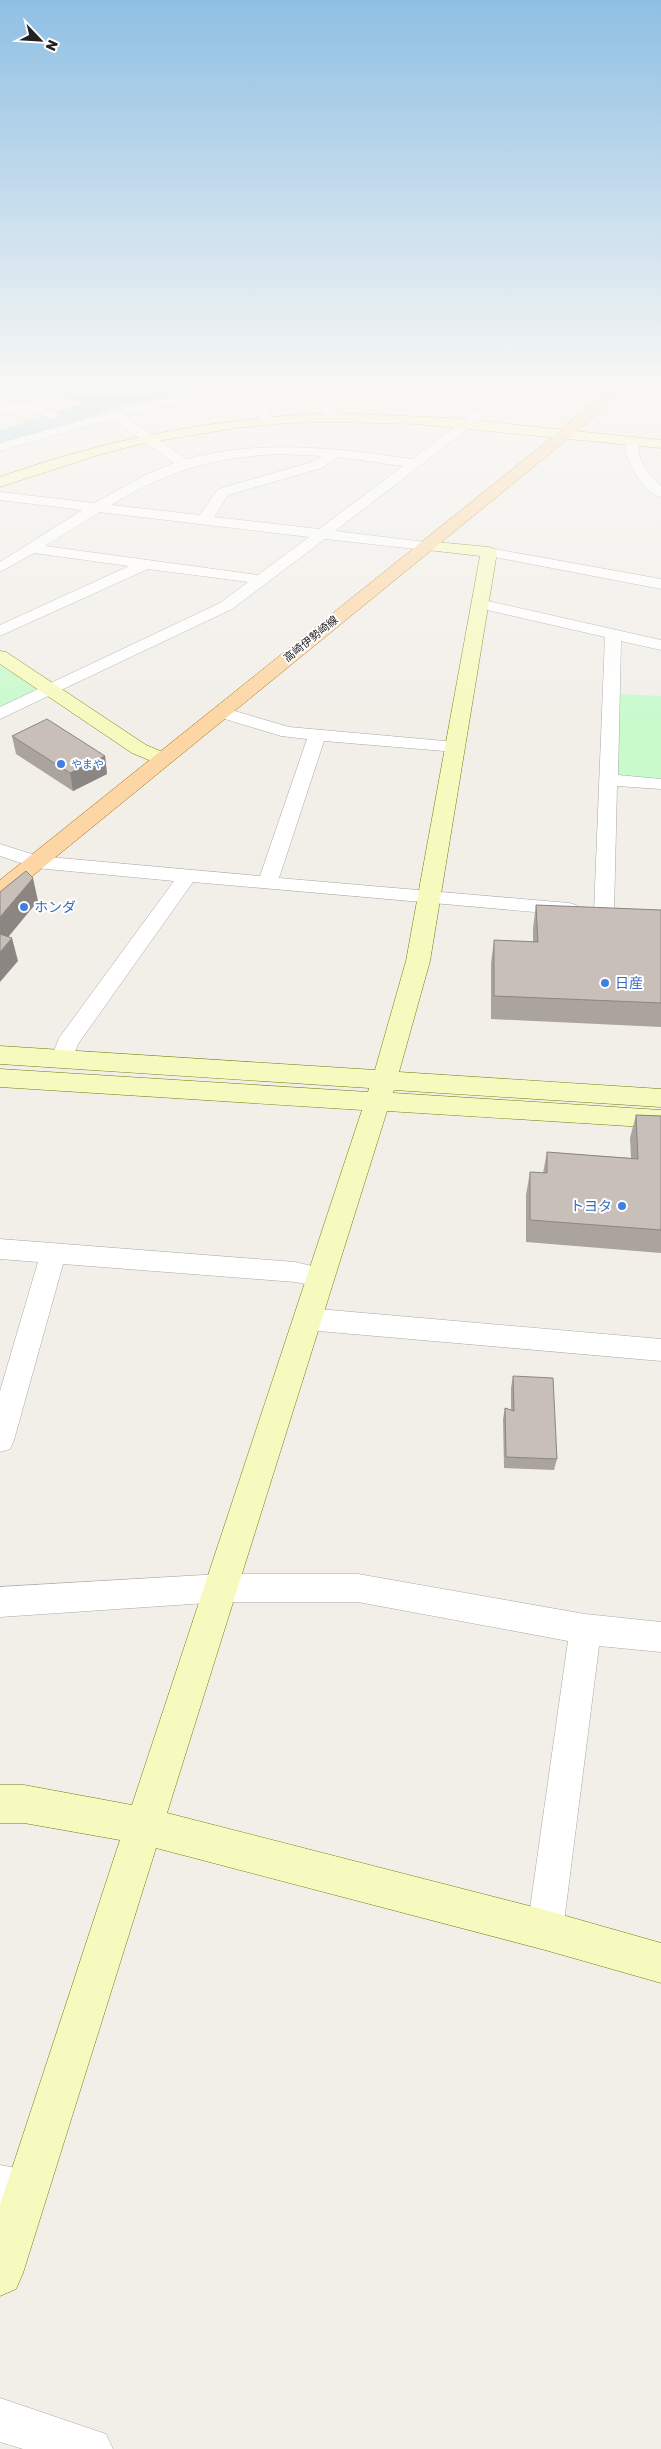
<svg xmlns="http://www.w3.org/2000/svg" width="661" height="2449" viewBox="0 0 661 2449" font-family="Rubik,'Noto Sans JP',sans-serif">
  <rect width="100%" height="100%" fill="#f2efe9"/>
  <path fill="#aacbaf" d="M 330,384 L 519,384 L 508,393 Z"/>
  <path fill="#c8facc" d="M 0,665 L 35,688 L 33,692 L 0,707 Z
    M 620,694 L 661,696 L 661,781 L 620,778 L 616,775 Z"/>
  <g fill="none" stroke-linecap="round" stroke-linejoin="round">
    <path fill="#aad3df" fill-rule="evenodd" d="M 0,384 L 65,384 L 109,394 L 162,384 L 213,384 L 210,389 L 202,391 L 115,407 L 85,419 L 0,445 L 0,430 L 85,403 L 54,396 L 0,397 Z"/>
    <defs>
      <path id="street" d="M 244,384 L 363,384 L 506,391 L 512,395 L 335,531 L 425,542 L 430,543 L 432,546 L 430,549 L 425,550 L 325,539 L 232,609 L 0,719 L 0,707 L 220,603 L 248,582 L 148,569 L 0,636 L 0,625 L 129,566 L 34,553 L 0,572 L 0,562 L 82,510 L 0,500 L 0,492 L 94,503 L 145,475 L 174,463 L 112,419 L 0,451 L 0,443 L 151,401 ZM 271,387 L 306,389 L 331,421 L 335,422 L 341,418 L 319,390 L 494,398 L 412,459 C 336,448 262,439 186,459 L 124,416 L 152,409 L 242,392 L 264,424 L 269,425 L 275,421 L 253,390 ZM 281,454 L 322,456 L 312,462 L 218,489 L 200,515 L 111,505 C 169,470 213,457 281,454 ZM 338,457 L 403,466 L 319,529 L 214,517 L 228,495 L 322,468 ZM 99,512 L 309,537 L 258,575 L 45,546 Z
        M 32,402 L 59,415 L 53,419 L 30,410 L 0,413 L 0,405 Z
        M 633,438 L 640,442 C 634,458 650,476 661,486 L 661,497 C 642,492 630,465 624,448 L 628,439 Z
        M 489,548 L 661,579 L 661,589 L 484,555 L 482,552 L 484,549 Z
        M 479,599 L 661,640 L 661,650 L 621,641 L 618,775 L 661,779 L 661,789 L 617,786 L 614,912 L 611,917 L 604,918 L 597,917 L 594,912 L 605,637 L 474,607 L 471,604 Z
        M 221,707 L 289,727 L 456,742 L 462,743 L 465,747 L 462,751 L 456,752 L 324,741 L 279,878 L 569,903 L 576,905 L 579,909 L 576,913 L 569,915 L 193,882 L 78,1044 L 70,1065 L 62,1067 L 54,1065 L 51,1059 L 59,1038 L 174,881 L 36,868 L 0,856 L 0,844 L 38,856 L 260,876 L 307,739 L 281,736 L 215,716 L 212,712 L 215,708 Z
        M 0,1239 L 295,1262 L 329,1270 L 333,1277 L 329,1284 L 320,1287 L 295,1282 L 63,1264 L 14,1440 L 10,1449 L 0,1452 L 0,1391 L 38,1262 L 0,1259 Z
        M 307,1308 L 661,1339 L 661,1361 L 307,1330 L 298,1327 L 294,1319 L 298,1311 Z
        M 221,1574 L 358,1574 L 585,1614 L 661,1622 L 661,1652 L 599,1646 L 563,1930 L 558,1943 L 545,1948 L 532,1943 L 527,1930 L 568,1641 L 358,1602 L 221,1602 L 0,1617 L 0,1587 Z
        M 0,2165 L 26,2170 L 40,2176 L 46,2190 L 40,2204 L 26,2210 L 0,2205 Z
        M 0,2398 L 106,2434 L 113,2449 L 23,2449 L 0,2442 Z"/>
      <path id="secondary" d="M 333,413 L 452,418 L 661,440 L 661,448 L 417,424 L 333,422 L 285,423 L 236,428 L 140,444 L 98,455 L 0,487 L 0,477 C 110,438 216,418 333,413 Z
        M 425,541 L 489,547 L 495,549 L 497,552 L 430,961 L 399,1072 L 661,1089 L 661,1107 L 394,1090 L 393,1093 L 661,1110 L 661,1128 L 387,1111 L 167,1813 L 545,1910 L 661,1943 L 661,1983 L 545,1950 L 156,1848 L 23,2273 L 16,2289 L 0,2296 L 0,2205 L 120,1840 L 24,1823 L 0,1823 L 0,1785 L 24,1785 L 132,1805 L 362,1110 L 0,1087 L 0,1069 L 368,1092 L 369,1088 L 0,1064 L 0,1046 L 375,1070 L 406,961 L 480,556 L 419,549 L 417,546 L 419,543 Z
        M 0,651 L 6,652 L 146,745 L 170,755 L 173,759 L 170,763 L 163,765 L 156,763 L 132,753 L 0,664 Z"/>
      <path id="primary" d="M 612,384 L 626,384 L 604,408 L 570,437 L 8,896 L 0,898 L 0,880 L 560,431 Z"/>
    </defs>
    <use href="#street" stroke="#a9a9a9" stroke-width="1"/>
    <use href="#secondary" stroke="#707d05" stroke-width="1"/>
    <use href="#primary" stroke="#a06b00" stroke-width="1"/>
    <use href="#street" fill="#fff" fill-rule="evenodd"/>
    <use href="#secondary" fill="#f7fabf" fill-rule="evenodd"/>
    <use href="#primary" fill="#fcd6a4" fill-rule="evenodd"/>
  </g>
  <path fill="#aba49e" d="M 12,736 L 105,756 L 107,774 L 73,791 L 16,754 Z
    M 536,905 L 661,910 L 661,1027 L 491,1019 L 491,963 L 494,940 L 533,942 L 533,928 Z
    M 636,1115 L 661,1116 L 661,1253 L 526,1242 L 526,1195 L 530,1172 L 543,1173 L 547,1152 L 631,1158 L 630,1138 Z
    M 513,1376 L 557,1459 L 554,1470 L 504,1468 L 503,1419 L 505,1408 L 511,1410 L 511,1388 Z"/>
  <path fill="#8b8681" d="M 105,756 L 107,774 L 73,791 L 70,773 Z
    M 33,878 L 38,901 L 0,947 L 0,917 Z
    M 12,938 L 18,961 L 0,982 L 0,952 Z"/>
  <path fill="#c7bfb8" stroke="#8b8681" d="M 47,719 L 105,756 L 70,773 L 12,736 Z
    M 26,871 L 33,878 L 0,917 L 0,892 Z
    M 536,905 L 661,910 L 661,1003 L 494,996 L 494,940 L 538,942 Z
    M 0,934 L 12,938 L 0,952 Z
    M 636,1115 L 661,1116 L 661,1230 L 530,1220 L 530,1172 L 547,1173 L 547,1152 L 638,1159 Z
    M 513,1376 L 553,1378 L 557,1459 L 506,1457 L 505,1408 L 514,1411 Z"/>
  <linearGradient id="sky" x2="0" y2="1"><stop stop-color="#8fc0e4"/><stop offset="0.53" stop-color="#f9f8f5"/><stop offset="1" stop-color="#f9f8f5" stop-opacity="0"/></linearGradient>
  <rect width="661" height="727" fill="url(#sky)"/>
  <g fill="#3f7fe0" stroke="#fff" stroke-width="2">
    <circle cx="61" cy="764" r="5"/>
    <circle cx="24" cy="907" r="5"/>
    <circle cx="605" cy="983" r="5"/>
    <circle cx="622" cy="1206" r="5"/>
  </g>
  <g text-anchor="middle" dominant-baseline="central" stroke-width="4" stroke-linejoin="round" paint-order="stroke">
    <g font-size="11" fill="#222" stroke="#fff">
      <text transform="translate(311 639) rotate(-39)">高崎伊勢崎線</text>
    </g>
    <g font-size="11" fill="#366cbe" stroke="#fff" text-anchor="start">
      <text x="71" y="764">やまや</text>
    </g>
    <g font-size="14" fill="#366cbe" stroke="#fff" text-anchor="start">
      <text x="34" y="907">ホンダ</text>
      <text x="615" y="983">日産</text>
      <text x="612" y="1206" text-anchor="end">トヨタ</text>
    </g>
  </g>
  <g transform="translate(40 40) rotate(115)" stroke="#ffffff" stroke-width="4" paint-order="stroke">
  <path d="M0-4L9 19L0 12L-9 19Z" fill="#222222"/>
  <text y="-8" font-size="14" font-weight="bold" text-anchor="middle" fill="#222222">N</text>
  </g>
</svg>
